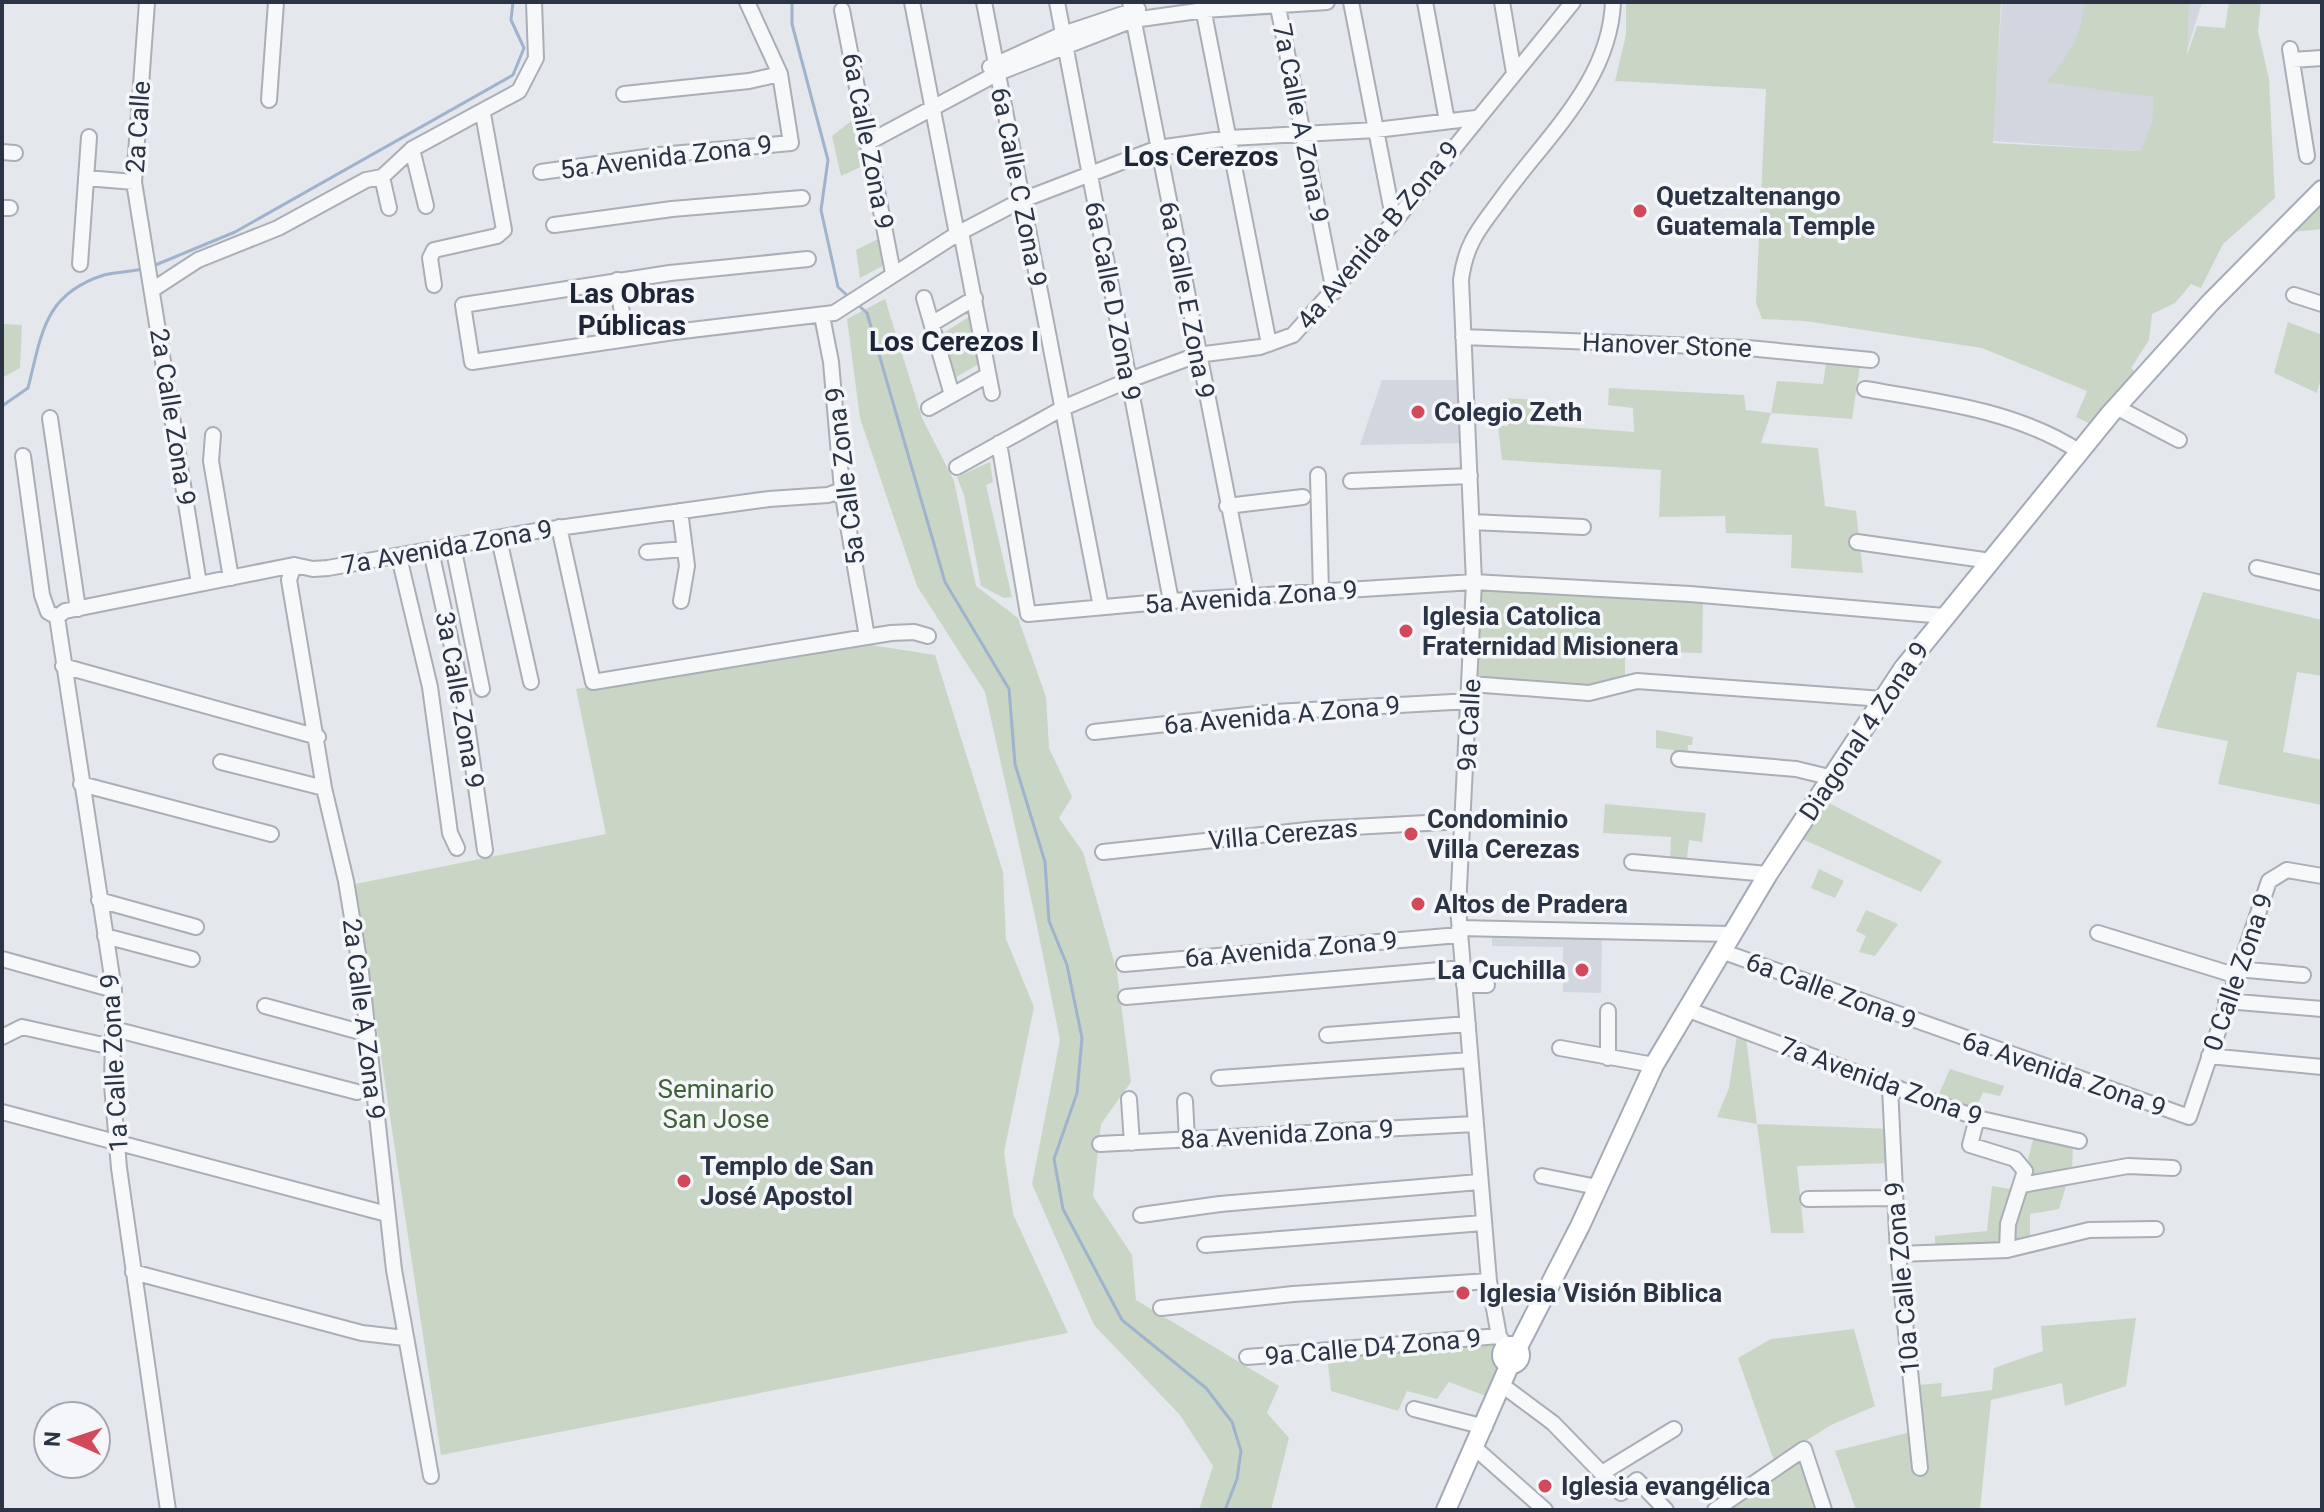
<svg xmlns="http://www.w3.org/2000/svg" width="2324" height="1512" viewBox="0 0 2324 1512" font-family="Roboto,sans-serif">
  <rect width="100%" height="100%" fill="#e4e7ec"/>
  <path fill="#d2d6de" d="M 2002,2 L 2202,2 L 2156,152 L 1992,141 Z
    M 1382,380 L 1463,380 L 1466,443 L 1360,445 Z
    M 1492,935 L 1602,937 L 1601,993 L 1563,992 L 1563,947 L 1492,946 Z"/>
  <path fill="#c9d6c5" d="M 1626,2 L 2001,2 L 1993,143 L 2141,151 L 2152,123 L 2154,97 L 2046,82 C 2067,58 2083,35 2084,2 L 2189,2 L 2187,55 L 2197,26 L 2225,28 L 2229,2 L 2261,2 L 2258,31 L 2269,79 L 2275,198 L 2223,244 L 2201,288 L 2191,284 L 2175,303 L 2152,314 L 2149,340 L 2131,368 L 2140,375 L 2095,426 L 2076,417 L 2087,391 L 1982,348 L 1805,321 L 1762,319 L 1756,303 L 1766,89 L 1615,81 L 1626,35 Z
    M 859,115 L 865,165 L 841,176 L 832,136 Z
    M 2322,202 L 2322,229 L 2293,232 Z
    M 882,237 L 888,263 L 860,278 L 856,250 Z
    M 885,299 L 922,418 L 954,481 L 976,586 L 1018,618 L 1046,697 L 1049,748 L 1072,797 L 1059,818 L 1083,852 L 1117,972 L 1131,1082 L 1101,1124 L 1093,1196 L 1132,1255 L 1136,1300 L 1279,1386 L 1267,1413 L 1289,1438 L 1271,1510 L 1199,1510 L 1213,1466 L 1180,1415 L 1094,1325 L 1032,1184 L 1060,1040 L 1036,921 L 985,692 L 917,586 L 860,418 L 847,319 Z
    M 972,315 L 982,362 L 953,379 L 942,334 Z
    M 2288,322 L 2322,335 L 2322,374 L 2317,393 L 2274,373 Z
    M 2,324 L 22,325 L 20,368 L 2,378 Z
    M 1826,364 L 1860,366 L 1852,419 L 1771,413 L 1761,443 L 1818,448 L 1825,506 L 1856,511 L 1863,573 L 1791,568 L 1792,535 L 1726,533 L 1725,516 L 1659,517 L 1661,470 L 1502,460 L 1498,426 L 1508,426 L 1504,398 L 1542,400 L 1540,425 L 1634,432 L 1633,408 L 1608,405 L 1609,388 L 1744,395 L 1746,410 L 1771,413 L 1777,381 L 1823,384 Z
    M 990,462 L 993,482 L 986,485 L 1012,597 L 1004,598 L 981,586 L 964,495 L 957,477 Z
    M 1477,585 L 1703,598 L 1702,653 L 1625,651 L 1625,678 L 1592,691 L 1476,681 Z
    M 2203,592 L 2322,620 L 2322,676 L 2297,672 L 2283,752 L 2322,760 L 2322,805 L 2218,784 L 2228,741 L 2156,727 Z
    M 858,643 L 935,655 L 1003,872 L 1006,939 L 1034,1007 L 1004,1152 L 1013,1214 L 1068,1333 L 441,1455 L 355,884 L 606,834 L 576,689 Z
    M 1656,730 L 1693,737 L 1692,745 L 1688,745 L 1687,760 L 1679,759 L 1673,750 L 1656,748 Z
    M 1823,800 L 1942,861 L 1921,892 L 1800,838 Z
    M 1605,804 L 1706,813 L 1702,842 L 1689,840 L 1686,867 L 1670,865 L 1671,837 L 1603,833 Z
    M 1819,869 L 1844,881 L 1835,898 L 1811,888 Z
    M 1866,910 L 1898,924 L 1875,956 L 1859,952 L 1866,936 L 1856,931 Z
    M 1738,1028 L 1745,1031 L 1757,1124 L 1891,1129 L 1893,1163 L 1797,1166 L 1804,1233 L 1771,1233 L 1757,1124 L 1717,1117 L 1729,1088 Z
    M 1950,1069 L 2004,1086 L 2000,1096 L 1983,1092 L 1973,1116 L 1935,1103 Z
    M 2034,1136 L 2073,1144 L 2072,1171 L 2035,1178 L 2028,1159 Z
    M 2068,1180 L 2059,1209 L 2030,1214 L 2030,1241 L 2009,1247 L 2023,1189 Z
    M 1992,1186 L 2017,1190 L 2005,1249 L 1935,1252 L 1935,1236 L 1987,1231 Z
    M 2136,1318 L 2126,1386 L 2065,1406 L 2062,1383 L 1991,1400 L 1980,1510 L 1856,1510 L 1835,1451 L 1911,1432 L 1916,1477 L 1926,1475 L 1918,1385 L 1942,1383 L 1941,1397 L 1992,1390 L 1994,1368 L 2043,1351 L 2041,1326 Z
    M 1854,1329 L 1875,1406 L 1831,1425 L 1774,1461 L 1738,1358 L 1771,1339 Z
    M 1493,1342 L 1502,1369 L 1491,1398 L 1449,1382 L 1437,1399 L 1407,1391 L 1398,1411 L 1331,1391 L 1327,1355 Z
    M 1793,1460 L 1804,1461 L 1821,1510 L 1720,1510 Z"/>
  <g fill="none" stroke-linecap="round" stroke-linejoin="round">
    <path stroke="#9fb4cc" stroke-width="3" d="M 792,2 L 792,24 L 828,160 L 821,210 L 838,287 L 849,297
      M 153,266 L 235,232 L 513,75 L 524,48 L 511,20 L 513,2
      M 858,305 L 867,313 L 945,582 L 1009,689 L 1015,764 L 1045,862 L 1049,921 L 1067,965 L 1082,1038 L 1077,1093 L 1054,1159 L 1063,1209 L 1122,1320 L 1206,1388 L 1232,1422 L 1241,1451 L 1237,1479 L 1225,1510
      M 2,406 L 28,388 C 42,333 44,294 104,275 C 116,272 129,272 142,269"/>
    <defs>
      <path id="minor" d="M 147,2 L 134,182 L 199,584
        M 912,2 L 957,234
        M 984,2 L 1101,607
        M 1057,2 L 1171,601
        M 1130,2 L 1247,597
        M 1277,2 L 1334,292
        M 1351,2 L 1394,222
        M 1425,2 L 1447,121
        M 1502,2 L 1514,73
        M 1202,3 L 1269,344
        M 842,10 L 893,273
        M 2290,49 L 2307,156
        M 2292,60 L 2322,58
        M 990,67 L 1063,34 L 1138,9
        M 624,94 L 749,81 L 780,74
        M 269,100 L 276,2
        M 869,142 L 998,73 L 1133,20 L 1205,10 L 1327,2
        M 412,149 L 426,206
        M 2,152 L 15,153
        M 541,172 L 660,155 L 791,143 L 780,74 L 747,2
        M 382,177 L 389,208
        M 86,178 L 134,182
        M 2,208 L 10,208
        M 554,225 L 672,209 L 802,198
        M 961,232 L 992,393
        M 808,259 L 670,273 L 463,305 L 472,362 L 674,332 L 834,313 L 957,234 L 1020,201 L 1158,148 L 1229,138 L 1376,130 L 1476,118
        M 80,264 L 89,137
        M 617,280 L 626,339
        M 434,285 L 430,258 L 434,250 L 497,236 L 504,230 L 483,114
        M 152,290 L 198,260 L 278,228 L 366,180 L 382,177 L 412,149 L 519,91 L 536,58 L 534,2
        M 2294,295 L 2322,304
        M 924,298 L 952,395
        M 822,316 L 831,362 L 842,490 L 867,637
        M 933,323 L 975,298
        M 1463,337 L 1748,348 L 1871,360
        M 1865,389 C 1937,401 2018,411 2080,452
        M 2116,407 L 2179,440
        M 929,408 L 988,375
        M 50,418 L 78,609
        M 213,435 L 211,461 L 231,578
        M 999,443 L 1028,614 L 1171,601 L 1474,582 L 1690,594 L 1944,616
        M 23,456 L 42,595 L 48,612 L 57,617
        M 957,467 L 1063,408 L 1129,380 L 1197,355 L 1260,347 L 1293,335 L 1394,222 L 1573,2
        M 1318,475 L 1321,593
        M 1351,481 L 1470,476
        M 1227,506 L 1303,497
        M 680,511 L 687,566 L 681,601
        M 1472,522 L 1583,527
        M 559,527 L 593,682 L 891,633 L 914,632 L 928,636
        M 499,539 L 531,682
        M 1857,542 L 1991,561
        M 453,546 L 482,689
        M 431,551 L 463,697 L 485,850
        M 647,552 L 685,549
        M 399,557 L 430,687 L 450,833 L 457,848
        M 294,565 L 289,580 L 324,788 L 346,881 L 361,972 L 394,1270 L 431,1476
        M 2257,568 L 2322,583
        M 57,617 L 114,990 L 112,1085 L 119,1168 L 168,1510
        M 57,617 L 65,611 L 294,565 L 313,569 L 328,568 L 536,531 L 769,499 L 828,495 L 842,490
        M 63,666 L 318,737
        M 1471,684 L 1589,693 L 1637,681 L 1883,699
        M 1094,732 L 1275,712 L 1470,701
        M 1679,759 L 1796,769 L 1829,777
        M 221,762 L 324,788
        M 81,784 L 271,834
        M 1103,852 L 1316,829 L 1463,821
        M 1632,862 L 1768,874
        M 99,900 L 196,927
        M 1459,928 L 1731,934
        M 2098,933 L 2234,975
        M 105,936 L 192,959
        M 1721,951 L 2189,1117 L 2269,881 L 2287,870 L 2322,876
        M 2,959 L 114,990
        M 1124,964 L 1459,935
        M 2237,969 L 2303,975
        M 1464,985 L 1487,985
        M 1126,997 L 1463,968
        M 2226,1001 L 2322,1009
        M 265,1006 L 368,1034
        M 1686,1009 L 1977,1118 L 2079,1141
        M 114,1029 L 357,1092
        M 1327,1035 L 1468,1024
        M 2,1037 L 22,1027 L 112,1047
        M 1560,1048 L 1654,1065
        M 2209,1056 L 2322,1067
        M 1608,1058 L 1608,1011
        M 1219,1078 L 1470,1060
        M 1890,1087 L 1898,1254 L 1920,1468
        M 1129,1099 L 1132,1143
        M 1185,1101 L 1187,1140
        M 2,1112 L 387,1214
        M 1977,1118 L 1970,1145 L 2015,1159 L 2025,1171 L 2008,1224 L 2007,1250
        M 1100,1144 L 1474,1124
        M 1542,1176 L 1597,1187
        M 2022,1185 L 2128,1166 L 2173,1168
        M 1808,1199 L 1895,1198
        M 1141,1215 L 1220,1204 L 1479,1182
        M 1205,1245 L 1483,1223
        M 1898,1254 L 2007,1250 L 2089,1230 L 2156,1229
        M 133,1272 L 362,1333 L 405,1338
        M 1161,1308 L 1293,1294 L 1489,1281
        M 1506,1347 L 1499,1336 L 1489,1281 L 1458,908 L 1474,582 L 1461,280 C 1466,240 1482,226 1504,195 C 1548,135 1610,80 1613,2
        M 1247,1357 L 1499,1336
        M 1502,1385 L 1553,1423 L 1621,1493 L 1637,1480 L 1666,1510
        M 1414,1409 L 1485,1427
        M 1475,1448 L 1545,1510
        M 1602,1473 L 1674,1429
        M 1715,1510 L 1804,1449 L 1824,1510"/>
      <path id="major" d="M1502 1355a9 9 0 1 1 18 0a9 9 0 1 1-18 0Z
        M 1517,1349 L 1580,1226 L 1654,1065 L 1768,874 L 1903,669 L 2111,413 L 2210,303 L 2322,190
        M 1446,1510 L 1510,1364"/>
    </defs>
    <use href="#minor" stroke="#a9aeb7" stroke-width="18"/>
    <use href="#major" stroke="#a3abb8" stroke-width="22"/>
    <use href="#minor" stroke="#f7f8fa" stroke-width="14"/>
    <use href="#major" stroke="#fff" stroke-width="18"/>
  </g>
  <g fill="#d1495b" stroke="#f4f6f9" stroke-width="3">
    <circle cx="1640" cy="211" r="8"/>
    <circle cx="1418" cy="412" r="8"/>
    <circle cx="1406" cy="631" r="8"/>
    <circle cx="1411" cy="834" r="8"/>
    <circle cx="1418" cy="904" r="8"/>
    <circle cx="1582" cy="970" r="8"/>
    <circle cx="684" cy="1181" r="8"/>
    <circle cx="1463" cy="1293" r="8"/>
    <circle cx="1545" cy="1486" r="8"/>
  </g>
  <g text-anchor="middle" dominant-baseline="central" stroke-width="7" stroke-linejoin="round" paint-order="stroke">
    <g font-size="26" fill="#2b3445" stroke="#f4f6f9">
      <text transform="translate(1301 123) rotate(79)">7a Calle A Zona 9</text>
      <text transform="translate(138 127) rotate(-86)">2a Calle</text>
      <text transform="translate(868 141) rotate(79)">6a Calle Zona 9</text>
      <text transform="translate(666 157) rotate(-7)">5a Avenida Zona 9</text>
      <text transform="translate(1019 187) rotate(79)">6a Calle C Zona 9</text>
      <text transform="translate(1378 235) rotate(-50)">4a Avenida B Zona 9</text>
      <text transform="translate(1187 300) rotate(79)">6a Calle E Zona 9</text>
      <text transform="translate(1113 301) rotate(79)">6a Calle D Zona 9</text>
      <text transform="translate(1667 345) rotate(2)">Hanover Stone</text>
      <text transform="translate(173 417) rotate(81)">2a Calle Zona 9</text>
      <text transform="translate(845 476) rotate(-97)">5a Calle Zona 9</text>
      <text transform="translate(447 547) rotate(-10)">7a Avenida Zona 9</text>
      <text transform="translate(1251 597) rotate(-4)">5a Avenida Zona 9</text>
      <text transform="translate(460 700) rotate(80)">3a Calle Zona 9</text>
      <text transform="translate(1282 715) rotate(-5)">6a Avenida A Zona 9</text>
      <text transform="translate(1469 725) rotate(-87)">9a Calle</text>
      <text transform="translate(1864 731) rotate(-56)">Diagonal 4 Zona 9</text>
      <text transform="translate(1283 834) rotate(-5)">Villa Cerezas</text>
      <text transform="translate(1291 949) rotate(-5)">6a Avenida Zona 9</text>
      <text transform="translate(2238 972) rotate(-71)">0 Calle Zona 9</text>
      <text transform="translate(1831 991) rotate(20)">6a Calle Zona 9</text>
      <text transform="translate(364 1019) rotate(83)">2a Calle A Zona 9</text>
      <text transform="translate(114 1063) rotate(-93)">1a Calle Zona 9</text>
      <text transform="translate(2064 1074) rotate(19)">6a Avenida Zona 9</text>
      <text transform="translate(1881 1081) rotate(20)">7a Avenida Zona 9</text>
      <text transform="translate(1287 1134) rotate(-3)">8a Avenida Zona 9</text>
      <text transform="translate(1902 1278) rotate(-95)">10a Calle Zona 9</text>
      <text transform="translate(1373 1347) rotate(-5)">9a Calle D4 Zona 9</text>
    </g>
    <g font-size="26" font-weight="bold" fill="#2b3445" stroke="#f4f6f9" text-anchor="start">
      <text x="1656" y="196">Quetzaltenango<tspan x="1656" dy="30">Guatemala Temple</tspan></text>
      <text x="1434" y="412">Colegio Zeth</text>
      <text x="1422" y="616">Iglesia Catolica<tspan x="1422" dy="30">Fraternidad Misionera</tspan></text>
      <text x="1427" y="819">Condominio<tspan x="1427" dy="30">Villa Cerezas</tspan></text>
      <text x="1434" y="904">Altos de Pradera</text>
      <text x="1566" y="970" text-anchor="end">La Cuchilla</text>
      <text x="700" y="1166">Templo de San<tspan x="700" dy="30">José Apostol</tspan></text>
      <text x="1479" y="1293">Iglesia Visión Biblica</text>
      <text x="1561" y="1486">Iglesia evangélica</text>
    </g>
    <g font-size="26" fill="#3f6138" stroke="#f4f6f9">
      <text x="716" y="1089">Seminario<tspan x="716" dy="30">San Jose</tspan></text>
    </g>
    <g font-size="28" font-weight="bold" fill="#1d2536" stroke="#f4f6f9">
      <text x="1201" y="156">Los Cerezos</text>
      <text x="632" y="293">Las Obras<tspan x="632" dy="32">Públicas</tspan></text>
      <text x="954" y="341">Los Cerezos I</text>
    </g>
  </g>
  <rect width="2324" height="1512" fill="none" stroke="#2b3445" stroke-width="8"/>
  <g transform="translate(72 1440) rotate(273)"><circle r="38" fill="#f4f6f9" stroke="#a4a8b1" stroke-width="2"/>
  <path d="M0-6L14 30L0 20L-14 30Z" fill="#d1495b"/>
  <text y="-12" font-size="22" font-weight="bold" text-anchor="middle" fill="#2b3445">N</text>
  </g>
</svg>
